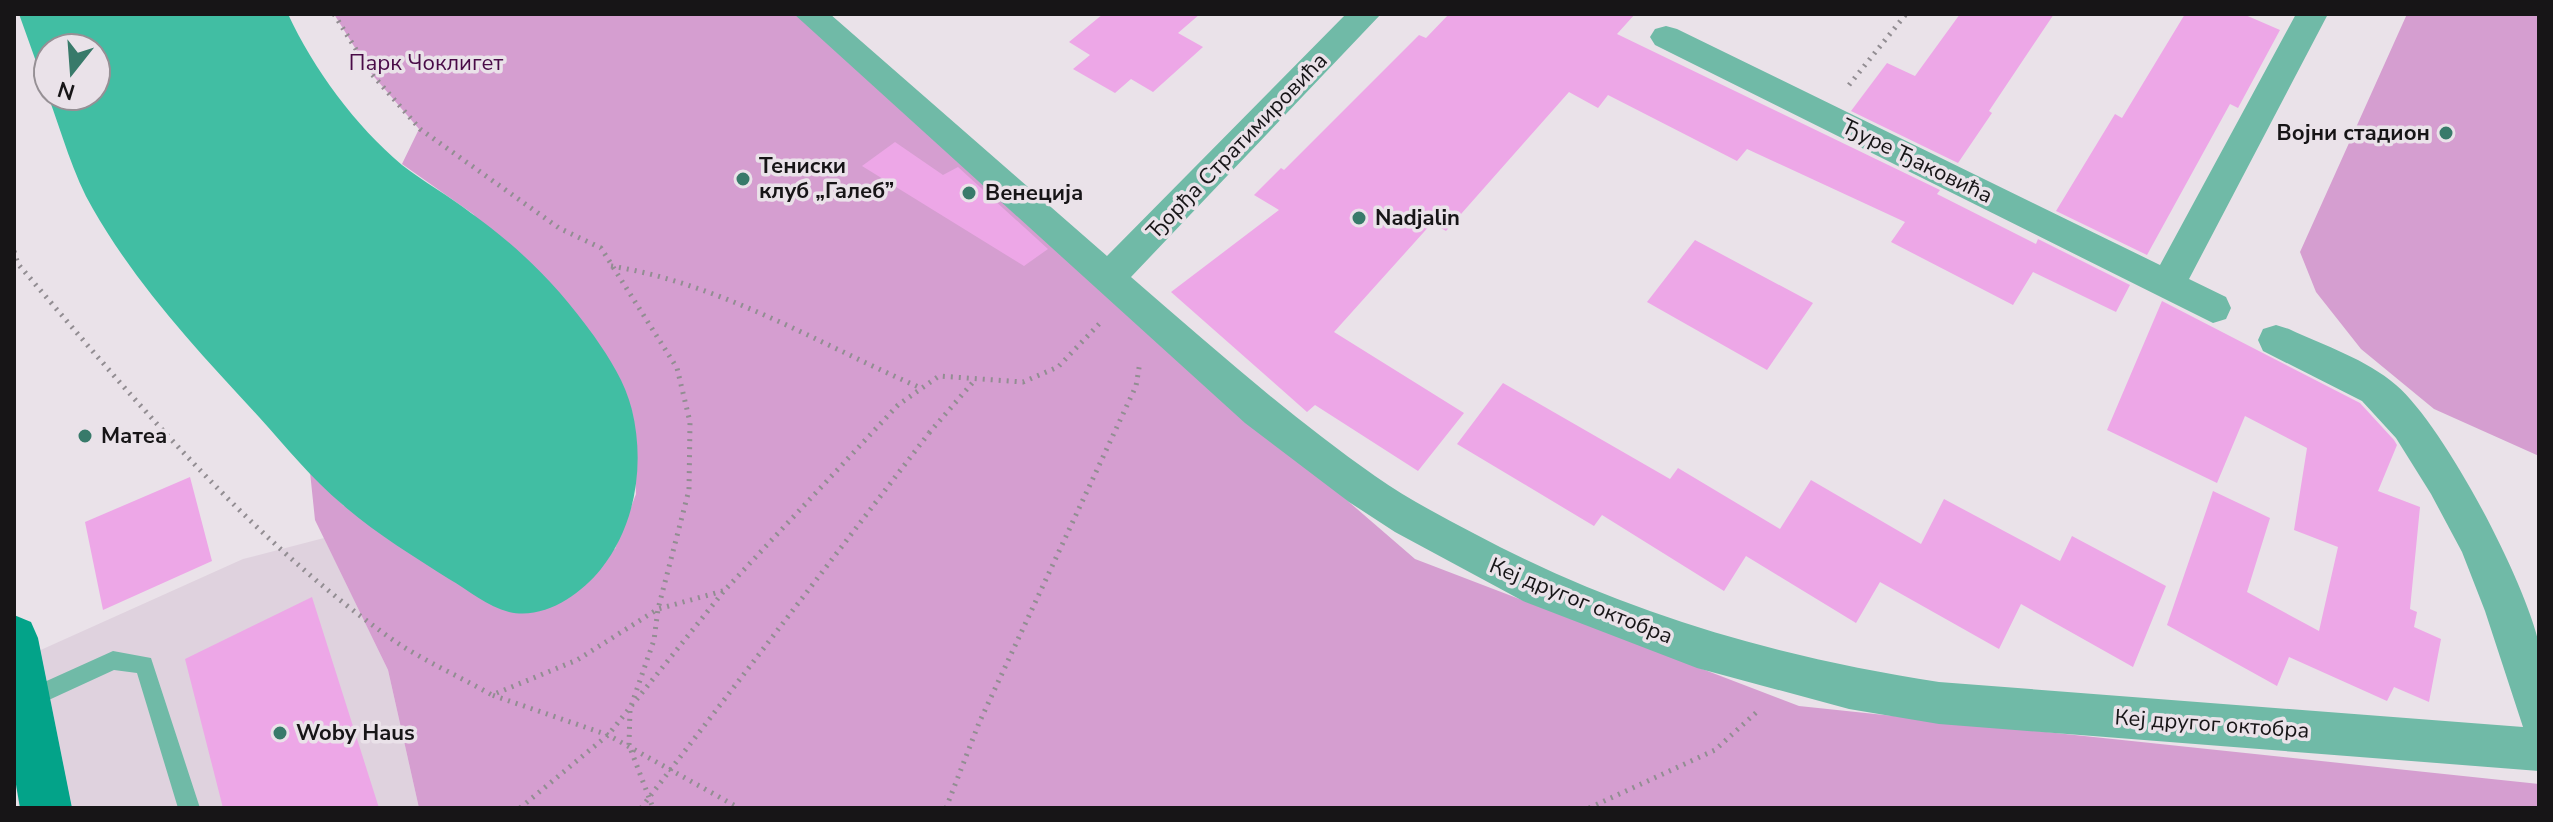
<svg xmlns="http://www.w3.org/2000/svg" width="2553" height="822" viewBox="0 0 2553 822" font-family="'Nunito Sans',sans-serif">
  <rect width="100%" height="100%" fill="#eae2e9"/>
  <path fill="#dfd2de" d="M 324,538 L 388,670 L 419,808 L 19,808 L 14,774 L 14,662 L 243,559 Z"/>
  <path fill="#d59ed0" d="M 334,14 L 810,14 L 1217,388 L 1415,559 L 1799,706 L 2539,784 L 2539,808 L 419,808 L 388,670 L 315,520 L 310,472 L 344,506 L 615,549 L 636,494 L 632,410 L 473,214 L 402,164 L 419,129 L 370,72 Z
    M 2407,14 L 2539,14 L 2539,456 L 2434,409 L 2361,349 L 2316,292 L 2300,252 Z"/>
  <path fill="#41bea3" d="M 19,14 L 288,14 C 314,70 355,125 402,165 C 424,182 449,196 471,213 C 520,248 559,287 594,336 C 610,359 625,382 632,410 C 645,464 636,525 601,569 C 580,595 544,620 509,612 C 488,607 468,590 449,579 C 413,556 375,533 343,505 C 312,479 286,447 259,417 C 199,352 137,286 93,209 C 73,175 62,133 48,96 L 96,96 L 96,48 L 48,48 L 48,95 Z"/>
  <path fill="#eda7e7" d="M 1103,14 L 1200,14 L 1178,33 L 1203,47 L 1153,92 L 1131,79 L 1115,93 L 1073,69 L 1090,55 L 1069,42 Z
    M 1449,14 L 1635,14 L 1617,34 L 1940,190 L 1937,194 L 2036,244 L 2038,239 L 2130,285 L 2116,312 L 2033,272 L 2013,305 L 1891,242 L 1905,222 L 1747,149 L 1737,161 L 1608,95 L 1598,108 L 1569,92 L 1446,231 L 1432,223 L 1334,332 L 1464,413 L 1418,471 L 1315,405 L 1307,412 L 1171,292 L 1279,210 L 1254,195 L 1281,168 L 1284,170 L 1419,35 L 1426,38 Z
    M 1960,14 L 2054,14 L 1989,111 L 1992,113 L 1958,163 L 1851,111 L 1887,63 L 1915,76 Z
    M 2185,14 L 2243,14 L 2280,30 L 2238,108 L 2230,104 L 2147,255 L 2056,211 L 2115,114 L 2122,118 Z
    M 895,142 L 943,175 L 958,167 L 1048,249 L 1024,266 L 862,166 Z
    M 1695,240 L 1813,303 L 1767,370 L 1647,302 Z
    M 2162,301 L 2360,403 L 2394,440 L 2397,445 L 2378,491 L 2420,507 L 2410,609 L 2417,612 L 2414,627 L 2441,639 L 2429,702 L 2394,687 L 2387,701 L 2289,657 L 2277,686 L 2167,625 L 2213,491 L 2270,518 L 2247,592 L 2319,631 L 2338,547 L 2294,530 L 2307,448 L 2245,416 L 2217,483 L 2107,430 Z
    M 1503,383 L 1670,479 L 1678,468 L 1780,529 L 1811,480 L 1921,544 L 1944,499 L 2060,561 L 2072,536 L 2166,586 L 2133,667 L 2021,604 L 1999,649 L 1880,582 L 1856,623 L 1746,556 L 1724,591 L 1602,515 L 1594,526 L 1457,444 Z
    M 190,477 L 212,561 L 103,610 L 85,522 Z
    M 312,597 L 379,808 L 223,808 L 185,659 Z"/>
  <g fill="none" stroke-linecap="round" stroke-linejoin="round">
    <path stroke="#928d92" stroke-width="5" stroke-dasharray="2 6" stroke-linecap="butt" d="M 334,14 L 370,72 L 420,129 L 559,228 L 601,248 L 677,368 L 690,422 L 689,490 L 658,609 L 654,640 L 630,709 L 629,745 L 653,808
      M 1849,85 L 1906,14
      M 14,251 L 18,264 C 131,396 244,533 386,635 C 419,659 457,675 492,695
      M 611,266 C 722,284 819,344 921,388
      M 929,433 L 974,381
      M 723,591 L 658,609 L 577,660 L 492,695 L 608,735 L 739,808
      M 520,808 L 608,735 L 724,591 L 898,405 L 939,376 L 1023,382 L 1058,367 L 1100,323
      M 946,808 L 979,723 L 1136,386 L 1140,362
      M 1589,808 L 1715,750 L 1760,709"/>
    <path fill="#70baa7" fill-rule="evenodd" d="M 113,651 L 151,658 L 200,808 L 178,808 L 137,673 L 114,670 L 27,710 L 20,707 L 17,700 L 20,693 Z"/>
    <path fill="#70baa7" fill-rule="evenodd" d="M 794,14 L 830,14 L 1107,256 L 1346,14 L 1381,14 L 1131,277 C 1211,346 1289,416 1375,476 C 1406,498 1441,516 1475,534 C 1621,612 1775,657 1939,682 L 2523,727 L 2485,611 L 2462,552 L 2431,494 L 2396,438 L 2362,401 L 2263,351 L 2258,340 L 2263,329 L 2276,325 L 2289,329 C 2325,346 2366,359 2396,385 C 2445,427 2525,581 2539,644 C 2545,674 2539,738 2539,771 L 1939,724 L 1849,709 L 1697,668 L 1523,601 L 1395,532 L 1349,502 L 1245,423 Z
      M 2296,14 L 2328,14 L 2189,279 L 2226,297 L 2231,308 L 2226,319 L 2213,323 L 1655,45 L 1650,37 L 1655,29 L 1666,26 L 1677,29 L 2160,265 Z"/>
    <path fill="#03a389" fill-rule="evenodd" d="M 14,615 L 31,622 L 38,638 L 72,808 L 20,808 L 14,773 Z"/>
    <path stroke="#928d92" stroke-width="5" stroke-dasharray="2 6" stroke-linecap="butt" d="M 641,808 L 929,433"/>
  </g>
  <g fill="#387a6a" stroke="#eae2e9" stroke-width="3">
    <circle cx="2446" cy="133" r="8"/>
    <circle cx="743" cy="179" r="8"/>
    <circle cx="969" cy="193" r="8"/>
    <circle cx="1359" cy="218" r="8"/>
    <circle cx="85" cy="436" r="8"/>
    <circle cx="280" cy="733" r="8"/>
  </g>
  <g text-anchor="middle" dominant-baseline="central" stroke-width="7" stroke-linejoin="round" paint-order="stroke">
    <g font-size="22" fill="#490b47" stroke="#eae2e9">
      <text x="426" y="63">Парк Чоклигет</text>
    </g>
    <g font-size="22" font-weight="bold" fill="#171517" stroke="#eae2e9" text-anchor="start">
      <text x="2430" y="133" text-anchor="end">Војни стадион</text>
      <text x="759" y="166">Тениски<tspan x="759" dy="25">клуб „Галеб”</tspan></text>
      <text x="985" y="193">Венеција</text>
      <text x="1375" y="218">Nadjalin</text>
      <text x="101" y="436">Матеа</text>
      <text x="296" y="733">Woby Haus</text>
    </g>
    <g font-size="22" fill="#171517" stroke="#eae2e9">
      <text transform="translate(1237 146) rotate(-46)">Ђорђа Стратимировића</text>
      <text transform="translate(1917 161) rotate(26)">Ђуре Ђаковића</text>
      <text transform="translate(1581 601) rotate(22)">Кеј другог октобра</text>
      <text transform="translate(2212 724) rotate(4)">Кеј другог октобра</text>
    </g>
  </g>
  <rect width="2553" height="822" fill="none" stroke="#171517" stroke-width="32"/>
  <g transform="translate(72 72) rotate(197)"><circle r="38" fill="#eae2e9" stroke="#969095" stroke-width="2"/>
  <path d="M0-6L14 30L0 20L-14 30Z" fill="#387a6a"/>
  <text y="-12" font-size="22" font-weight="bold" text-anchor="middle" fill="#171517">N</text>
  </g>
</svg>
